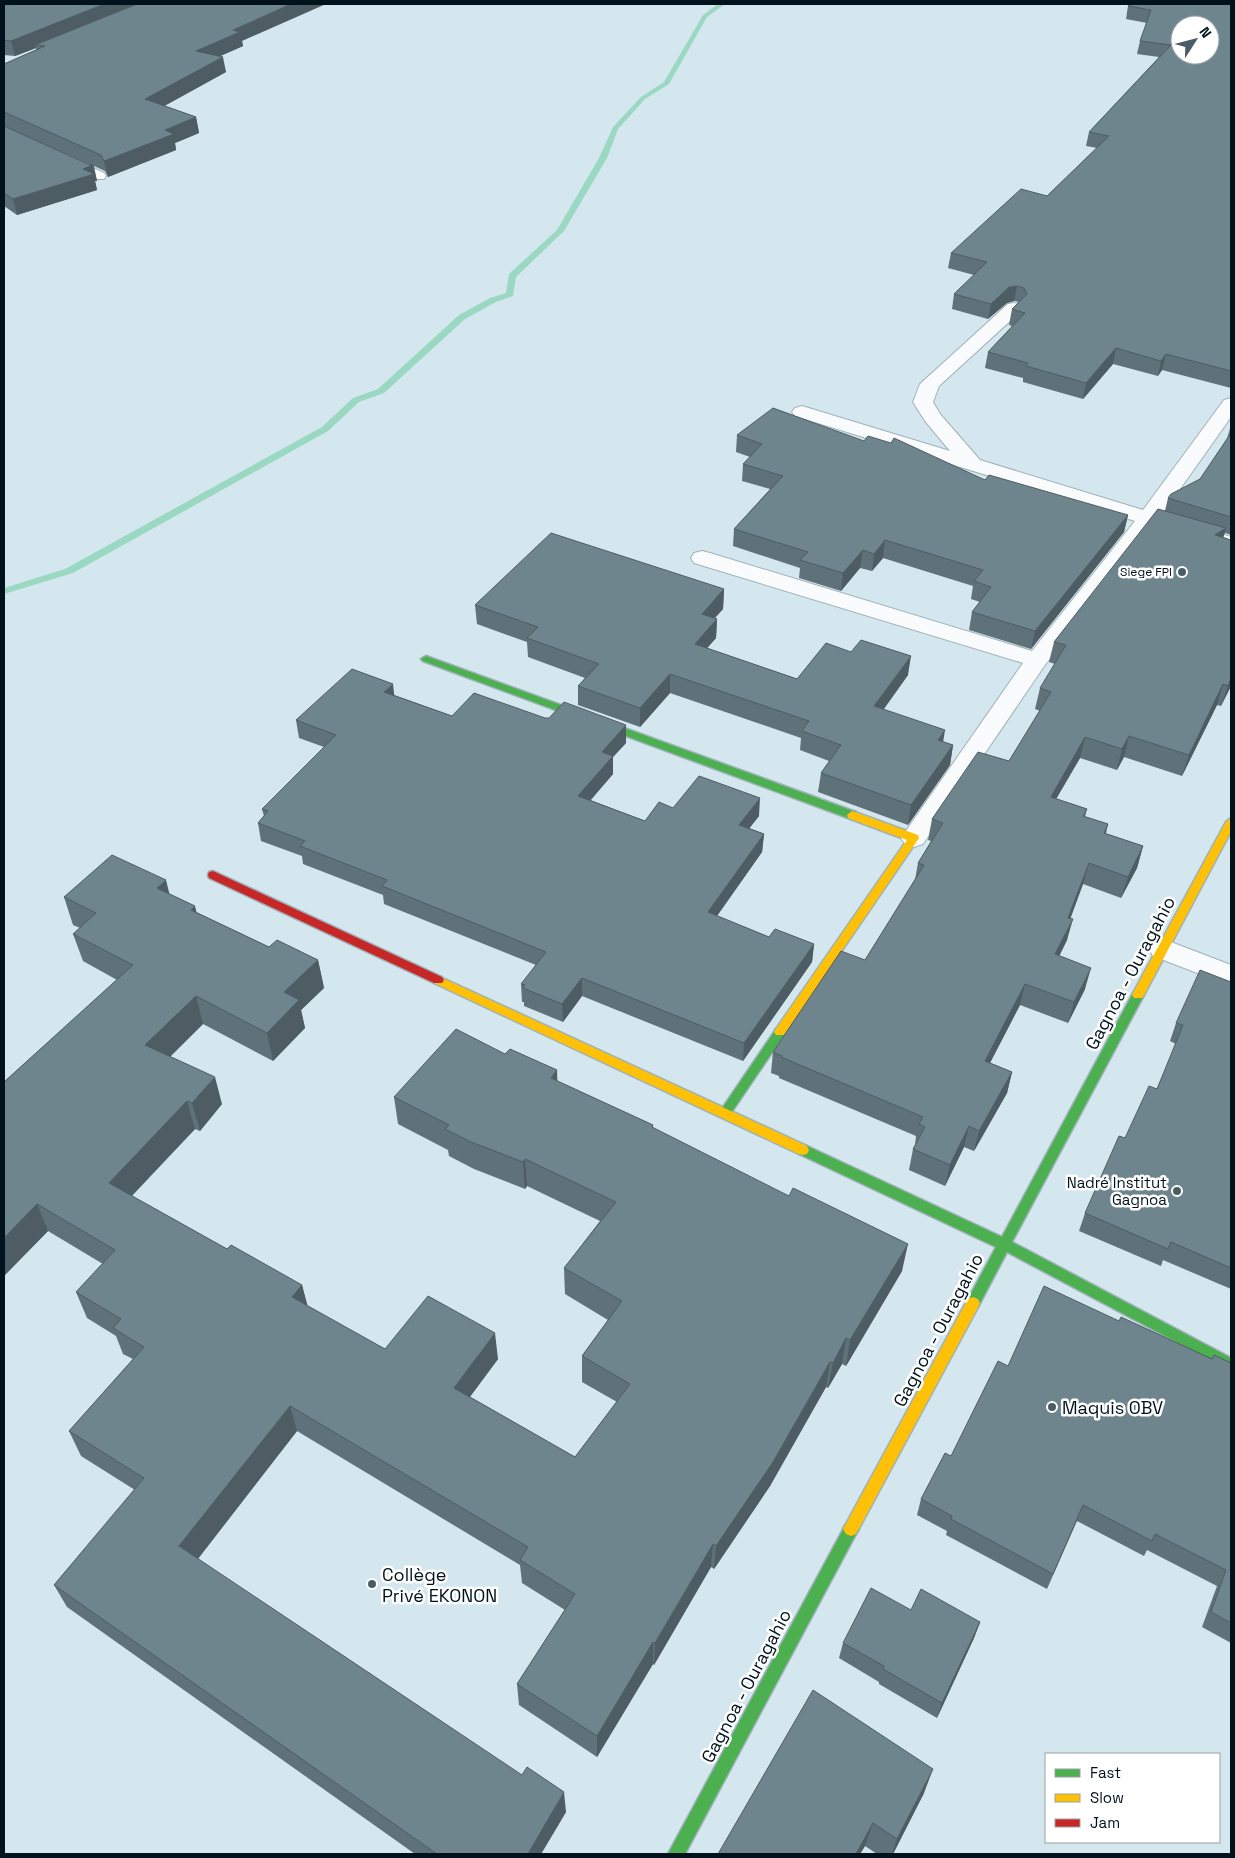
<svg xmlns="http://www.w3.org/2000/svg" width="1235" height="1858" viewBox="0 0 1235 1858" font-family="'Space Grotesk',sans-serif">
  <rect width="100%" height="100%" fill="#d4e7ef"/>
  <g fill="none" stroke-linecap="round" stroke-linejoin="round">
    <path fill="#9ad8c2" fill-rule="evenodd" d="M 718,4 L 725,4 L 707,17 L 669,84 L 645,99 L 618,129 L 607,158 L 564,231 L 516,277 L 513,296 L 496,302 L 465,319 L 384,393 L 359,402 L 328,431 L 73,573 L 4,594 L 4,588 L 65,569 L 322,427 L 353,398 L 378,389 L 459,315 L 490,298 L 506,293 L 509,274 L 557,230 L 599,158 L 613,127 L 641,97 L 664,82 L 703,15 Z"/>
    <defs>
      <path id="street" d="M 4,127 L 104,173 L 106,176 L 104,179 L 92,179 L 4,138 Z
        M 1014,303 L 1020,304 L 1023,308 L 1020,312 L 939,386 L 933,402 L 940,414 L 980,460 L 1143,510 L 1224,400 L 1231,398 L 1231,417 L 1161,516 L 1231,537 L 1231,550 L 1152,527 L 1045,665 L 923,844 L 914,847 L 905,844 L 901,838 L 1023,663 L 694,563 L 691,558 L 694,553 L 702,551 L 710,553 L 1032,651 L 1135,521 L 795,416 L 792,412 L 795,408 L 802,406 L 950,451 L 925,421 L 913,402 L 920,384 L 1008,304 Z
        M 1163,939 L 1231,965 L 1231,986 L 1153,956 L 1149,949 L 1153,942 Z"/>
      <path id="fast" d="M 426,656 L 856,812 L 857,815 L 856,818 L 848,818 L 423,661 L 421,659 Z
        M 1138,991 L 1142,992 L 1144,995 L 1012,1242 L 1231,1358 L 1231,1371 L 1007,1252 L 978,1307 L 973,1309 L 968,1307 L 966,1303 L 996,1247 L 799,1154 L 797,1150 L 799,1146 L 803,1145 L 807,1146 L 1002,1237 L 1132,995 L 1134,992 Z
        M 780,1027 L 784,1029 L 786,1032 L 784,1035 L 729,1116 L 725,1118 L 721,1116 L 719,1113 L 721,1110 L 776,1029 Z
        M 851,1522 L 856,1524 L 859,1529 L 856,1534 L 685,1854 L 668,1854 L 846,1524 Z"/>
      <path id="slow" d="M 852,811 L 918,835 L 919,838 L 784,1035 L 776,1035 L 774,1032 L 776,1029 L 907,840 L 848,818 L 847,815 Z
        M 1231,818 L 1231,831 L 1144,995 L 1142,998 L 1134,998 L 1132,995 L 1226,822 Z
        M 438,976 L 807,1146 L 809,1150 L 807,1154 L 803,1155 L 799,1154 L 434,983 L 432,980 L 434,977 Z
        M 973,1297 L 978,1299 L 980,1303 L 978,1307 L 856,1534 L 851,1536 L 846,1534 L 843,1529 L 846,1524 L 968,1299 Z"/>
      <path id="jam" d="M 213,871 L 442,977 L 444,980 L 442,983 L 434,983 L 209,878 L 208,875 L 209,872 Z"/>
    </defs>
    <use href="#street" stroke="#9eb2ba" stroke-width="2"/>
    <use href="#fast" stroke="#9eb2ba" stroke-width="3"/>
    <use href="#slow" stroke="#9eb2ba" stroke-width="3"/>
    <use href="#jam" stroke="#9eb2ba" stroke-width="3"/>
    <use href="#street" fill="#f9fbfd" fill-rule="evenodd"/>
    <use href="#fast" fill="#4caf50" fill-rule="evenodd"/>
    <use href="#slow" fill="#ffc107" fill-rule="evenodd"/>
    <use href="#jam" fill="#c62828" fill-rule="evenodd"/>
  </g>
  <path fill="#5f7279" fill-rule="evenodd" d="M 4,4 L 242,41 L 243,46 L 220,56 L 226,72 L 164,106 L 196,117 L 199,133 L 175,143 L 176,150 L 108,177 L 105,171 L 94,166 L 97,181 L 95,181 L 97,190 L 17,215 L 4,206 L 4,64 L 36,50 L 36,48 L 15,56 L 4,55 ZM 37,141 L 89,164 L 88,164 Z
    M 1231,4 L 1231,388 L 1162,370 L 1158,376 L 1113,364 L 1083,399 L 1023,382 L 1023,378 L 985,368 L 988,352 L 1012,326 L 1009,325 L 1012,309 L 1019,302 L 1014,301 L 1007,303 L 988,319 L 952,309 L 954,294 L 974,275 L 948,268 L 951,253 L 1047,196 L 1097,148 L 1086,146 L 1089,132 L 1159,57 L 1137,54 L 1140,41 L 1147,23 L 1126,19 L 1128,6 Z
    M 1231,425 L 1231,535 L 1225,533 L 1223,537 L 1231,540 L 1231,686 L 1221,706 L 1217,705 L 1182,776 L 1124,757 L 1117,770 L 1080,758 L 1056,799 L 1087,809 L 1085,817 L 1108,824 L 1106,834 L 1143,846 L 1137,868 L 1121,898 L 1083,884 L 1070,918 L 1067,940 L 1059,956 L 1085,989 L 1068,1023 L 1020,1005 L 990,1063 L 1012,1072 L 1007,1093 L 974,1151 L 964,1147 L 945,1186 L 909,1170 L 913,1149 L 915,1145 L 916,1136 L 779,1078 L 779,1076 L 771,1073 L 773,1052 L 865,960 L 915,880 L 918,863 L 931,841 L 928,840 L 932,819 L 1009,761 L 1040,711 L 1035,709 L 1040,688 L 1055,664 L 1049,662 L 1054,642 L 1165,511 L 1168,498 L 1200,479 L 1227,439 Z
    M 737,435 L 864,441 L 985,480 L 1128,515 L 1124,532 L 1031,649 L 969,630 L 972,612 L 980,602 L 971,599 L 973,586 L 883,558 L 872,571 L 860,568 L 841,591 L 799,578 L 800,568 L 733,546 L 734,529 L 770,489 L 742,481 L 743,464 L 750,457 L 736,452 Z
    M 724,589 L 723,609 L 715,618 L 717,619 L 716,638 L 707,648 L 797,679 L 908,675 L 884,709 L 943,742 L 953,745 L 950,765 L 908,825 L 818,792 L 821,773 L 829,761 L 800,750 L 801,738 L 670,693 L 640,727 L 578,705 L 578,686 L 585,678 L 528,657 L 527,642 L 477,624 L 475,605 Z
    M 394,695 L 452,716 L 545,718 L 626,743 L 613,757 L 613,774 L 590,800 L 645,821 L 673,808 L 759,816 L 749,828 L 764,834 L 762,852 L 717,916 L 769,937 L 814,944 L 812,962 L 743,1061 L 582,996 L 563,1022 L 524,1006 L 524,1002 L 522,1002 L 521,984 L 536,965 L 384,904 L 383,895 L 303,864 L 302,856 L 261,841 L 258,823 L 264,816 L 262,809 L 324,747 L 299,738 L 296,720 Z
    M 169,894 L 196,912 L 269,947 L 318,960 L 324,988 L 301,1010 L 305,1028 L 273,1061 L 203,1024 L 170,1056 L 222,1104 L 200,1131 L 195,1129 L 132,1196 L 227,1249 L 302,1285 L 307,1306 L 385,1349 L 498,1359 L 470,1397 L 575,1457 L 617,1402 L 582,1382 L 582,1356 L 608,1320 L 565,1294 L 564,1268 L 600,1221 L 527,1186 L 525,1189 L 474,1169 L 449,1156 L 448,1150 L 398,1124 L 394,1097 L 505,1054 L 557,1070 L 557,1081 L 653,1125 L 653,1128 L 902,1271 L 846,1366 L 842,1364 L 828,1388 L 826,1387 L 770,1486 L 714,1569 L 711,1567 L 654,1665 L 653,1664 L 597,1757 L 519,1705 L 517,1684 L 565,1610 L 522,1583 L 520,1565 L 297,1431 L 198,1559 L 566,1812 L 541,1854 L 415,1854 L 67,1607 L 54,1585 L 135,1490 L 81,1456 L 69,1431 L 133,1359 L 123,1354 L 116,1336 L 87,1318 L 76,1292 L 103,1264 L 48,1231 L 4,1276 L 4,1082 L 117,980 L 83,961 L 73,934 L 80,928 L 73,925 L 64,897 Z
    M 1231,982 L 1231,1289 L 1163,1260 L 1161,1266 L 1079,1231 L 1085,1213 L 1125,1138 L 1157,1089 L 1176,1044 L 1170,1041 L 1176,1023 Z
    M 1119,1321 L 1212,1359 L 1231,1363 L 1231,1643 L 1202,1627 L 1217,1586 L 1147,1550 L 1144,1556 L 1077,1521 L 1047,1589 L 946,1535 L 947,1531 L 917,1515 L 921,1499 L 951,1456 L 1008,1366 Z
    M 911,1610 L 980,1622 L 974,1638 L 937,1718 L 879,1684 L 879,1682 L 839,1658 L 843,1643 Z
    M 924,1793 L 893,1854 L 877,1854 L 865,1846 L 860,1854 L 718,1854 Z"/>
  <path fill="#4e5d63" d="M 104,4 L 142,4 L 35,45 L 36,48 L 15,56 L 11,41 Z
    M 291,4 L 326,4 L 242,41 L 243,46 L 198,66 L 196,51 L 233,30 Z
    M 223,57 L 226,72 L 148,115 L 145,99 Z
    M 196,117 L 199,133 L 175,143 L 176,150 L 108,177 L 104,161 L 165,130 Z
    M 93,165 L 97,181 L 95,181 L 97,190 L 17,215 L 13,199 Z
    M 1017,286 L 1014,301 L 1007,303 L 988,319 L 991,304 L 1009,287 Z
    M 1116,348 L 1113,364 L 1083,399 L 1086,383 Z
    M 1166,354 L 1162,370 L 1158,376 L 1161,361 Z
    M 1128,515 L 1124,532 L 1031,649 L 1035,631 Z
    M 1226,528 L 1220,549 L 1215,535 Z
    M 885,540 L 883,558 L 872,571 L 874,554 Z
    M 863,550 L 860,568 L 841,591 L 843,573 Z
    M 724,589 L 723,609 L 701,633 L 702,614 Z
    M 717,619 L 716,638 L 694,663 L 695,644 Z
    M 911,656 L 908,675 L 872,725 L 874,706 Z
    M 670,674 L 670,693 L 640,727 L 640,708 Z
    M 1231,678 L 1231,686 L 1221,706 L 1228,686 Z
    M 393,684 L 395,702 L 384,692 Z
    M 1223,684 L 1217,705 L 1182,776 L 1189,755 Z
    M 626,725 L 626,743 L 613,757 L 613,774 L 579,814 L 578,796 L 602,752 Z
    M 945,730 L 942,749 L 938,740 Z
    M 1129,736 L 1124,757 L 1117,770 L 1122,749 Z
    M 1085,737 L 1080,758 L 1045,818 L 1051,797 Z
    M 953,745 L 950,765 L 908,825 L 911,805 Z
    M 760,798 L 759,816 L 738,843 L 739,825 Z
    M 764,834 L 762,852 L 707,930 L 708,912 Z
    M 1143,846 L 1137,868 L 1121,898 L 1128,877 Z
    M 1089,863 L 1083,884 L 1063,939 L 1068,918 Z
    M 166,880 L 173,908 L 157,888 Z
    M 195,906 L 202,934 L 191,910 Z
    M 1073,919 L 1067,940 L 1050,975 L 1055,954 Z
    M 814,944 L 812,962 L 743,1061 L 744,1043 Z
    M 318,960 L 324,988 L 301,1010 L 305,1028 L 273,1061 L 267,1033 L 284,992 Z
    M 1091,968 L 1085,989 L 1068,1023 L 1074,1002 Z
    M 582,978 L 582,996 L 563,1022 L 562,1004 Z
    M 1025,984 L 1020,1005 L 980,1082 L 985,1061 Z
    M 196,996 L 203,1024 L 154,1073 L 145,1045 Z
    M 557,1070 L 558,1098 L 551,1078 Z
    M 1012,1072 L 1007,1093 L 974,1151 L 979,1131 Z
    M 215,1077 L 222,1104 L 200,1131 L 192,1103 Z
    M 187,1101 L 195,1129 L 118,1210 L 109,1183 Z
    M 969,1126 L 964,1147 L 945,1186 L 950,1165 Z
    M 525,1159 L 527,1186 L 525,1189 L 523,1162 Z
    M 37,1204 L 48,1231 L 4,1276 L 4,1238 Z
    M 908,1244 L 902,1271 L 846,1366 L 850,1340 Z
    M 302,1285 L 309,1311 L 292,1297 Z
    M 495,1333 L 498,1359 L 457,1414 L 454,1388 Z
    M 846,1338 L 842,1364 L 828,1388 L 833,1363 Z
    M 830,1362 L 826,1387 L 770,1486 L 714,1569 L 716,1546 Z
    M 290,1406 L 297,1431 L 189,1570 L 179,1546 Z
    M 713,1544 L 711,1567 L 654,1665 L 655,1643 Z
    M 980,1622 L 974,1638 L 937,1718 L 942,1703 Z
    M 653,1642 L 653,1664 L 597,1757 L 597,1736 Z
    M 933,1769 L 924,1793 L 893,1854 L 892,1854 L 897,1839 Z
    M 564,1792 L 566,1812 L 541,1854 L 528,1854 Z
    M 873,1823 L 865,1846 L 860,1854 L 856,1854 Z"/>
  <path fill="#6f858d" stroke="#4e5d63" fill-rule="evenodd" d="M 4,4 L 104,4 L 11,41 L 4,40 Z
    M 137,4 L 291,4 L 233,30 L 240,32 L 196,51 L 223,57 L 145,99 L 196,117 L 165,130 L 174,134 L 104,161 L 101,155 L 4,112 L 4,64 L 45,46 L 35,45 Z
    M 1131,4 L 1231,4 L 1231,371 L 1166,354 L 1161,361 L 1116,348 L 1086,383 L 1026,366 L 1028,363 L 988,352 L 1025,313 L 1012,309 L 1027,294 L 1024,288 L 1017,286 L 1009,287 L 991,304 L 954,294 L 987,262 L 951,253 L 1021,189 L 1047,196 L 1109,136 L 1089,132 L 1171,45 L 1140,41 L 1151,10 L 1128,6 ZM 1180,25 L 1210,25 L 1210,55 L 1180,55 Z
    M 4,126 L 88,164 L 93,165 L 83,169 L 94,174 L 13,199 L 4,193 Z
    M 773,408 L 864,441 L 868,436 L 891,443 L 894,438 L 985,480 L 989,475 L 1128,515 L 1035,631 L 972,612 L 991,587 L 974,581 L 983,570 L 885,540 L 874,554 L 863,550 L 843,573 L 800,560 L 808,552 L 734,529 L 783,476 L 743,464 L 762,444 L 737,435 Z
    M 1231,433 L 1231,517 L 1168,498 L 1171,494 L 1200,479 Z
    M 1158,509 L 1226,528 L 1215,535 L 1231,540 L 1231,678 L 1228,686 L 1223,684 L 1189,755 L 1129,736 L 1122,749 L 1085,737 L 1051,797 L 1087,809 L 1083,816 L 1108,824 L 1104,833 L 1143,846 L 1128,877 L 1089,863 L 1068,918 L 1073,919 L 1055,954 L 1091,968 L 1074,1002 L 1025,984 L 985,1061 L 1012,1072 L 979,1131 L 969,1126 L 950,1165 L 913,1149 L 925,1127 L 919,1124 L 923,1117 L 781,1057 L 782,1056 L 773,1052 L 841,951 L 865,960 L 924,865 L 918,863 L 943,823 L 932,819 L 978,752 L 1009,761 L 1051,692 L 1040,688 L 1066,645 L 1054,642 Z
    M 551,533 L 724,589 L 702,614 L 717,619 L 695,644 L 797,679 L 826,643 L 851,652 L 861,640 L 911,656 L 874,706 L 945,730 L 938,740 L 953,745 L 911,805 L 821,773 L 841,745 L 802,731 L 809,721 L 670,674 L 640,708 L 578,686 L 599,664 L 527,638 L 538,627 L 475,605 Z
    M 352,669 L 393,684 L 384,692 L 452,716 L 474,693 L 545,718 L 549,718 L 564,702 L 626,725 L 602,752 L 613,756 L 578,796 L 645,821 L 659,802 L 673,808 L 699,776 L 760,798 L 739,825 L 764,834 L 708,912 L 769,937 L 775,929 L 814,944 L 744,1043 L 582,978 L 562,1004 L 523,988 L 525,985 L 521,984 L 546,952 L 382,886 L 387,880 L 300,846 L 305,841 L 258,823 L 268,811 L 262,809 L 336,735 L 296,720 Z
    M 112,855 L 166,880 L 157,888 L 195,906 L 191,910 L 269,947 L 277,940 L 318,960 L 284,992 L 299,1000 L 267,1033 L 196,996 L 145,1045 L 215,1077 L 192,1103 L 187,1101 L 109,1183 L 227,1249 L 231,1245 L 302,1285 L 292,1297 L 385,1349 L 428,1296 L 495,1333 L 454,1388 L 575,1457 L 630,1384 L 582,1356 L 622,1301 L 564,1268 L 616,1202 L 525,1159 L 523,1162 L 471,1142 L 445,1129 L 449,1125 L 394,1097 L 456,1029 L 505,1054 L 510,1049 L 557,1070 L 551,1078 L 653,1125 L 652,1127 L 789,1196 L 793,1188 L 908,1244 L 850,1340 L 846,1338 L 833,1363 L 830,1362 L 773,1462 L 716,1546 L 713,1544 L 655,1643 L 653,1642 L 597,1736 L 517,1684 L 575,1594 L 520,1560 L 528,1547 L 290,1406 L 179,1546 L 522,1775 L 527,1767 L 564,1792 L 528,1854 L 437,1854 L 54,1585 L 144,1478 L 69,1431 L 144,1347 L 113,1328 L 121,1319 L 76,1292 L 115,1250 L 37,1204 L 4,1238 L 4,1082 L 133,965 L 73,934 L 96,913 L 64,897 Z
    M 1200,970 L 1231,982 L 1231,1268 L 1171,1242 L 1168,1249 L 1085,1213 L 1119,1136 L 1125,1138 L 1149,1086 L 1157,1089 L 1183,1025 L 1176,1023 Z
    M 1044,1286 L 1119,1321 L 1121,1317 L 1212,1359 L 1214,1355 L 1231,1363 L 1231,1623 L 1211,1612 L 1226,1570 L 1155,1534 L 1152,1541 L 1083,1505 L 1053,1574 L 951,1519 L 952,1516 L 921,1499 L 945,1453 L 951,1456 L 998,1361 L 1008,1366 Z
    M 871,1588 L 911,1610 L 921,1589 L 980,1622 L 942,1703 L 883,1669 L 884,1666 L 843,1643 Z
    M 813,1690 L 933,1769 L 897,1839 L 873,1823 L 856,1854 L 718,1854 Z"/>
  <g fill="#4a5d66" stroke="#fff" stroke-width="2">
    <circle cx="1182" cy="572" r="5"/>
    <circle cx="1177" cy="1191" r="5"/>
    <circle cx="1052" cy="1407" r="5"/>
    <circle cx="372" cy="1584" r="5"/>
  </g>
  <g text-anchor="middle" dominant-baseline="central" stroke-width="5" stroke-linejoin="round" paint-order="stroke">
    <g font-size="12" fill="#00131c" stroke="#fff" text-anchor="end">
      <text x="1172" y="572">Siege FPI</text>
    </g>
    <g font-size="15" fill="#00131c" stroke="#fff" text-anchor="end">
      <text x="1167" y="1182">Nadré Institut<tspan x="1167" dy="17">Gagnoa</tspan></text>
    </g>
    <g font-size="18" fill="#00131c" stroke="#fff">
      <text transform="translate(1130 973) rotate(-62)">Gagnoa - Ouragahio</text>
      <text transform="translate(938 1330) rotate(-62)">Gagnoa - Ouragahio</text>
      <text transform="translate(746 1686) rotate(-62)">Gagnoa - Ouragahio</text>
    </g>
    <g font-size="18" fill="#00131c" stroke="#fff" text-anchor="start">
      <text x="1062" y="1407">Maquis OBV</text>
      <text x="382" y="1574">Collège<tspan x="382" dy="21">Privé EKONON</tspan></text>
    </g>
  </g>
  <rect width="1235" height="1858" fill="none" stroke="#00131c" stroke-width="10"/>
  <rect x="1045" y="1753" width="175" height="90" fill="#ffffff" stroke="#99a1a4"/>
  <rect x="1055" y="1769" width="25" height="8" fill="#4caf50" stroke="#99a1a4"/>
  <text x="1090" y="1778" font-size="15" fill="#00131c">Fast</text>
  <rect x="1055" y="1794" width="25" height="8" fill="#ffc107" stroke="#99a1a4"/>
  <text x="1090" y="1803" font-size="15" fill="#00131c">Slow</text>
  <rect x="1055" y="1819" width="25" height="8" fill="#c62828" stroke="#99a1a4"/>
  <text x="1090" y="1828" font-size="15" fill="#00131c">Jam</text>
  <g transform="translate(1195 40) rotate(54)"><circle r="24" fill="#ffffff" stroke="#99a1a4"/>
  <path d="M0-4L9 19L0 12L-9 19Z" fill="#4a5d66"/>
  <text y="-8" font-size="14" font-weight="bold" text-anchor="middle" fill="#00131c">N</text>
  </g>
</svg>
